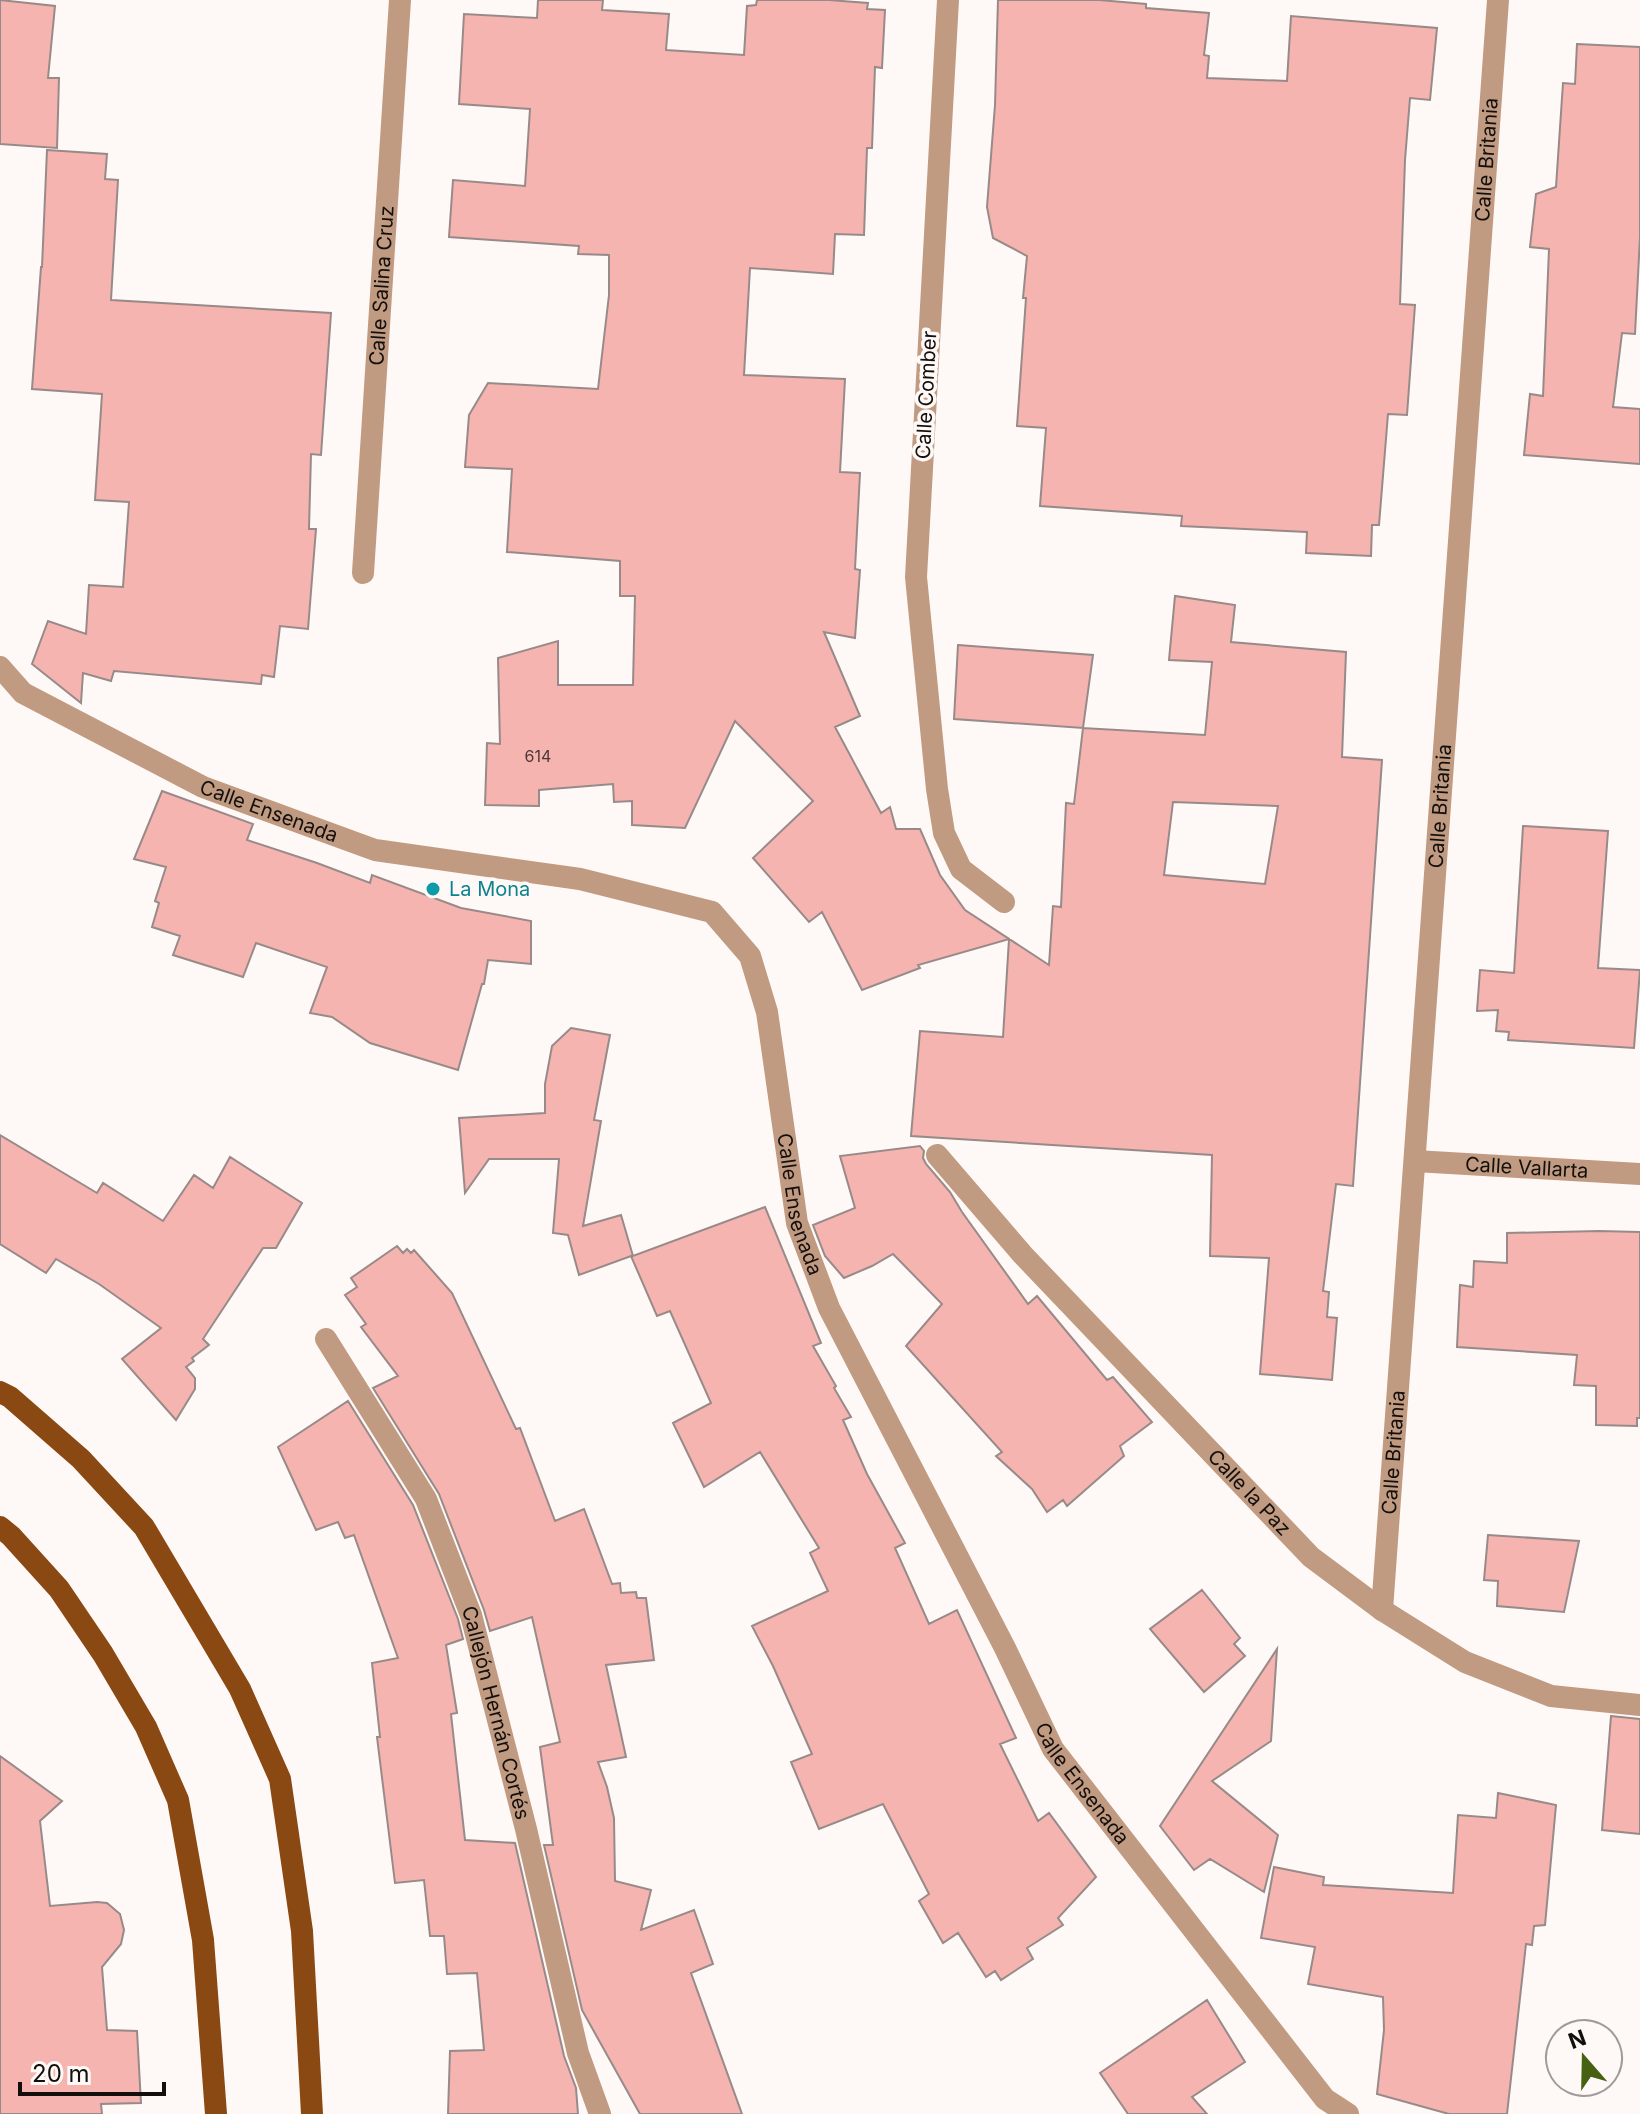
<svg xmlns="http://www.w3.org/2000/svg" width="1640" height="2114" viewBox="0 0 1640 2114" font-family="Inter,sans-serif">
  <rect width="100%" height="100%" fill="#fef9f6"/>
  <path fill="#f6b4b0" stroke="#988a88" stroke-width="2" fill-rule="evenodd" d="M 0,0 L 55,6 L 48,78 L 59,78 L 57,148 L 0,144 Z
    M 538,0 L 603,0 L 602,10 L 669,14 L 666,50 L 744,55 L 747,6 L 756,5 L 757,0 L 829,0 L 868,3 L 867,9 L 885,10 L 882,68 L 875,67 L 872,148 L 867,148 L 864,235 L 835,234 L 833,274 L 750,268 L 744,375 L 845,379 L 840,472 L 860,473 L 855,569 L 860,570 L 855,638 L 824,632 L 860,716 L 835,727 L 881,813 L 890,807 L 896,829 L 920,829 L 940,875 L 965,910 L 1049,965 L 1053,906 L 1061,907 L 1066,803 L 1074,804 L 1083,728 L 1205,735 L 1212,662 L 1169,660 L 1175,596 L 1235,605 L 1231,642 L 1346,652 L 1342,757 L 1382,760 L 1353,1186 L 1336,1184 L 1323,1291 L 1329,1292 L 1327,1317 L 1337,1318 L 1332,1380 L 1260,1374 L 1269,1258 L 1210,1256 L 1212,1155 L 911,1136 L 920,1031 L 1003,1037 L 1009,939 L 918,965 L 920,968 L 862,990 L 822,912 L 809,922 L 753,858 L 813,801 L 735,721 L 685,828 L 632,825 L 632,801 L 614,802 L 613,784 L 539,790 L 539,806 L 485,805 L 487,743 L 500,744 L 498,658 L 558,641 L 558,685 L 633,685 L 635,596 L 620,596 L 620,561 L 507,552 L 512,469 L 465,467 L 469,415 L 488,383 L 598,389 L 609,295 L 609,255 L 578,254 L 579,246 L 449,237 L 453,180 L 525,186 L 530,109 L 459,104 L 464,14 L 537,18 ZM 1173,802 L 1278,806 L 1265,884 L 1164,875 Z
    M 998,0 L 1099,0 L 1146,4 L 1146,8 L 1209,13 L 1204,55 L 1209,56 L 1207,78 L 1287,81 L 1291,16 L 1437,28 L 1430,100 L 1410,98 L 1405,160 L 1400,304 L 1415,305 L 1407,415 L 1388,414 L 1379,525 L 1372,525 L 1371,556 L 1306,553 L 1307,532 L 1181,526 L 1182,516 L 1040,506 L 1046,428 L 1017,426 L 1026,298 L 1023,298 L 1027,256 L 993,238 L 987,207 L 995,105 Z
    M 1577,44 L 1640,47 L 1640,237 L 1635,334 L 1622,333 L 1613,407 L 1640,409 L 1640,464 L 1524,455 L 1530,394 L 1543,396 L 1549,249 L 1530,247 L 1536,194 L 1556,187 L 1563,83 L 1575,84 Z
    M 47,150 L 107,154 L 105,179 L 118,180 L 111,300 L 331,313 L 321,455 L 311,454 L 309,529 L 316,529 L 308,629 L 280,626 L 274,677 L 262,675 L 261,684 L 114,671 L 111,681 L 83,673 L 81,703 L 32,664 L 48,621 L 86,634 L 89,585 L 123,587 L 129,502 L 95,500 L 102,394 L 32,389 L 41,267 L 42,267 Z
    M 958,645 L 1093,655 L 1083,728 L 954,719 Z
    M 162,791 L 253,824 L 247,840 L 317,863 L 370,883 L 372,875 L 461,908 L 531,921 L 531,964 L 488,960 L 484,984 L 482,984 L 458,1070 L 370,1043 L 332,1017 L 310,1013 L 327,967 L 256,943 L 243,977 L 173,955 L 180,936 L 152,927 L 159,903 L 155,901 L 166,867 L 134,859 Z
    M 1523,826 L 1608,831 L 1598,968 L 1640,970 L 1634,1048 L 1508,1040 L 1509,1032 L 1496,1031 L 1498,1010 L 1477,1011 L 1480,970 L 1514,973 Z
    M 571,1028 L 610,1035 L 594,1120 L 601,1121 L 583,1226 L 621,1215 L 633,1256 L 765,1207 L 821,1343 L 813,1346 L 836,1386 L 834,1388 L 851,1417 L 843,1420 L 867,1474 L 905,1543 L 895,1548 L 929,1624 L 957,1610 L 1016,1738 L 1000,1744 L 1038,1821 L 1049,1813 L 1096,1877 L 1058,1918 L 1063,1925 L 1027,1948 L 1033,1959 L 1001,1980 L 995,1971 L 986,1977 L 958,1933 L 943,1943 L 919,1901 L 929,1894 L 883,1804 L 819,1829 L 791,1762 L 812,1754 L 773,1666 L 752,1626 L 828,1591 L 810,1553 L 819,1548 L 760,1452 L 704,1487 L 673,1423 L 711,1403 L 670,1311 L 657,1316 L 631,1256 L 579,1275 L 568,1235 L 553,1233 L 559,1159 L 489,1159 L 465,1193 L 459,1118 L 545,1113 L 545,1084 L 552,1046 Z
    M 0,1135 L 97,1193 L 103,1183 L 163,1221 L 194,1175 L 213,1188 L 230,1157 L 302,1203 L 276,1248 L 263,1248 L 203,1339 L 209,1345 L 192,1358 L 194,1361 L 186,1367 L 195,1378 L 195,1389 L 176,1420 L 122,1359 L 161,1328 L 99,1284 L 56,1259 L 46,1273 L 0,1244 Z
    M 920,1146 L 924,1151 L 923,1158 L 926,1164 L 950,1192 L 962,1212 L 1028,1304 L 1037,1296 L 1107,1380 L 1113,1377 L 1152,1422 L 1120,1446 L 1124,1456 L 1067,1506 L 1063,1500 L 1047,1512 L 1032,1489 L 996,1456 L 1002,1452 L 906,1346 L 942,1304 L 893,1254 L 872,1266 L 844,1278 L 825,1256 L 813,1225 L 855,1208 L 840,1156 Z
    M 1599,1231 L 1640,1232 L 1640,1418 L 1637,1418 L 1637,1426 L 1596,1425 L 1596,1386 L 1574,1385 L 1577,1355 L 1457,1347 L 1460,1285 L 1473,1287 L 1474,1261 L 1507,1263 L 1507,1233 Z
    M 397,1246 L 403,1253 L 407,1249 L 411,1253 L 414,1250 L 452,1293 L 516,1429 L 520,1428 L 555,1521 L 584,1509 L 612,1584 L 620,1583 L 621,1593 L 636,1592 L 637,1598 L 646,1598 L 654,1660 L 606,1665 L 626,1757 L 598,1762 L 607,1787 L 614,1818 L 615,1881 L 651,1890 L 641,1930 L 694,1910 L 713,1964 L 691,1973 L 742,2114 L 640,2114 L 582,2010 L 544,1845 L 553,1845 L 540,1747 L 560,1742 L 532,1617 L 490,1631 L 484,1610 L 439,1494 L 373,1388 L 398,1376 L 361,1327 L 366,1324 L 345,1295 L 357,1287 L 351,1278 Z
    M 348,1401 L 413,1505 L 458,1619 L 463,1639 L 446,1645 L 457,1713 L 451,1714 L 465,1840 L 515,1843 L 564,2056 L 576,2088 L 578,2114 L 448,2114 L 450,2051 L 484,2050 L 477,1973 L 447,1974 L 444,1936 L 430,1936 L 424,1880 L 395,1883 L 377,1737 L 380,1737 L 372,1663 L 398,1658 L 354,1535 L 345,1538 L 338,1522 L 316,1530 L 278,1447 Z
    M 1488,1535 L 1579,1541 L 1564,1612 L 1497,1606 L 1498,1581 L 1484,1580 Z
    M 1202,1590 L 1240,1638 L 1234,1644 L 1245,1656 L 1204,1692 L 1150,1629 Z
    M 1277,1649 L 1271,1741 L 1212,1781 L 1278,1835 L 1264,1892 L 1210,1859 L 1194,1870 L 1160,1826 Z
    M 1611,1716 L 1640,1719 L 1640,1834 L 1602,1830 Z
    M 0,1756 L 62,1801 L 40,1821 L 50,1906 L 97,1902 L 107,1903 L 120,1914 L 124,1930 L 121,1944 L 102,1967 L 107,2030 L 137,2031 L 141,2103 L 101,2104 L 102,2114 L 0,2114 Z
    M 1498,1793 L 1556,1805 L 1545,1925 L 1534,1926 L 1532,1945 L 1526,1944 L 1507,2114 L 1449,2114 L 1377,2094 L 1384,2030 L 1383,1997 L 1308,1984 L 1315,1947 L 1261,1938 L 1274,1867 L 1324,1877 L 1323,1885 L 1453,1893 L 1458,1815 L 1496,1818 Z
    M 1207,2000 L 1245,2062 L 1192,2097 L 1207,2114 L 1128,2114 L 1100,2073 Z"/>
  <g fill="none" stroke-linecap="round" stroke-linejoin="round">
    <g stroke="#c09a81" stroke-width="22">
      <path d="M 948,0 L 916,577 L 937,789 L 944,833 L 961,869 L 1004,902"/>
      <path id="s1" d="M 363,573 L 400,0"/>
      <path id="s2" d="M 0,667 L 23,693 L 203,787 L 375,850 L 580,879 L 712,912 L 750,956 L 767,1012 L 797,1223 L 829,1308 L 1005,1648 L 1053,1749 L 1325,2099 L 1348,2114"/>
      <path id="s3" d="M 937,1155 L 1023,1255 L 1311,1557 L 1382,1610 L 1465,1662 L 1551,1696 L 1640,1705"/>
      <path id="s4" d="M 1415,1161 L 1640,1174"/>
      <path id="s5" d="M 326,1339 L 426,1499 L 471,1615 L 526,1829 L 578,2053 L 600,2114"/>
      <path id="s6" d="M 1382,1610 L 1498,0"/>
    </g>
    <path stroke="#8a4812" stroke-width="22" d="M 0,1392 L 10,1397 L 81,1459 L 144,1527 L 240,1689 L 280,1779 L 302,1931 L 312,2114
      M 0,1527 L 11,1536 L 59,1589 L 103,1654 L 146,1727 L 178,1800 L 203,1940 L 216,2114"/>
  </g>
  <circle fill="#0f9aa8" stroke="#fef9f6" stroke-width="3" cx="433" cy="889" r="8"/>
  <g text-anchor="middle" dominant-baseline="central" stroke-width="7" stroke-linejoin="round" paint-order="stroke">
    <g font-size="16" fill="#4c3836">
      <text x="538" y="756">614</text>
    </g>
    <g font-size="20" fill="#130f0d" stroke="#fef9f6">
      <text stroke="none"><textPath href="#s6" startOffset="1454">Calle Britania</textPath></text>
      <text stroke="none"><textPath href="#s1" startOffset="288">Calle Salina Cruz</textPath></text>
      <text transform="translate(926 395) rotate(-87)">Calle Comber</text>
      <text stroke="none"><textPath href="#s6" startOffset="806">Calle Britania</textPath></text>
      <text stroke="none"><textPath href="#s2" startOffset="308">Calle Ensenada</textPath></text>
      <text stroke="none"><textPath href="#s4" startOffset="112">Calle Vallarta</textPath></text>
      <text stroke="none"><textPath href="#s2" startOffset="1076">Calle Ensenada</textPath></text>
      <text stroke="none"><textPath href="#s6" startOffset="158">Calle Britania</textPath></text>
      <text stroke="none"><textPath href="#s3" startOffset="460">Calle la Paz</textPath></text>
      <text stroke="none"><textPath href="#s5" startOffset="414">Callejón Hernán Cortés</textPath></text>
      <text stroke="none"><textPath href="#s2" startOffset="1724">Calle Ensenada</textPath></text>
    </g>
    <g font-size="20" fill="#0d838f" stroke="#fef9f6" text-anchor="start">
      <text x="449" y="889">La Mona</text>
    </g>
  </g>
  <g transform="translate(1584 2058) rotate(340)"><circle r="38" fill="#fef9f6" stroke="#a09b99" stroke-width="2"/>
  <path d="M0-6L14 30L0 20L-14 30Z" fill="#476112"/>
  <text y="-12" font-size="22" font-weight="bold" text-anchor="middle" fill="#130f0d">N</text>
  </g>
  <path d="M20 2082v12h144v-12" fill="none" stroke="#130f0d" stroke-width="4"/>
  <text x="32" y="2082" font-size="24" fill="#130f0d" stroke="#fef9f6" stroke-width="6" paint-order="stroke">20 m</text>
</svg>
